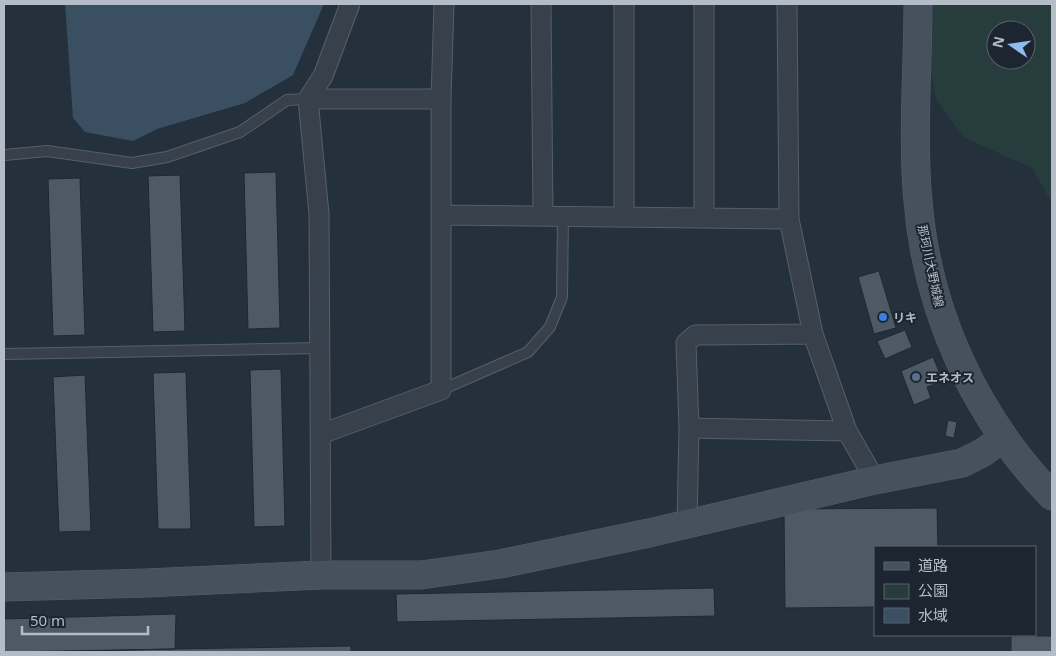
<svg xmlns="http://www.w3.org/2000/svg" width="1056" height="656" viewBox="0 0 1056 656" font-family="'Noto Sans','Noto Sans JP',sans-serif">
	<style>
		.green { fill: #273d3d; fill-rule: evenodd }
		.water { fill: #3b4f63 }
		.building { fill: #4d5a66; stroke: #1f2832 }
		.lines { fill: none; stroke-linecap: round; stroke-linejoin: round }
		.lane-casing { stroke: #565f69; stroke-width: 12 }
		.street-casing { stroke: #565f69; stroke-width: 21 }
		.secondary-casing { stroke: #565f69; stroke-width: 29 }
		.lane { stroke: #38414b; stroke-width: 10 }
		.street { stroke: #38414b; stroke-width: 19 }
		.secondary { stroke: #46515e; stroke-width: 28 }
		.shop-dot { fill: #3f7fe0; stroke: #1d2630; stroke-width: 2 }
		.service-dot { fill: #5c6f8a; stroke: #1d2630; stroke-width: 2 }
		.labels { text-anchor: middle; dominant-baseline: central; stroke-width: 4; stroke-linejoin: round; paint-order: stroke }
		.street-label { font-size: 12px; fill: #b3bcc7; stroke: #1d2630 }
		.poi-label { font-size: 12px; font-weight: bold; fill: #b3bcc7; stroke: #1d2630; text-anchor: start }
	</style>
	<rect width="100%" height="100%" fill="#24303b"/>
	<path class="green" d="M933 4H1052V203L1032 168 963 137 936 99 931 72ZM996 30H1026V60H996Z"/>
	<path class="water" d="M65 4H324L293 75 245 103 157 129 133 141 85 132 73 118Z"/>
	<path class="building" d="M276 172 280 328 248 329 244 173Z
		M180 175 185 331 153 332 148 176Z
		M80 178 85 335 53 336 48 179Z
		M879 271 896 328 874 334 858 277Z
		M905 330 912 347 885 359 877 341Z
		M933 357 943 381 927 387 931 398 914 405 901 371Z
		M281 369 285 526 254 527 250 370Z
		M186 372 191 529H158L153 373Z
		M85 375 91 531 59 532 53 377Z
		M948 420 957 422 954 438 945 436Z
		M937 508 938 547H875V607L785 608 784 509Z
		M714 588 715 616 397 622 396 594Z
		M176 614 175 649 4 652V619Z
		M1011 636H1052V652H1011Z
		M351 646V652H43L175 649Z"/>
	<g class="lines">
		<defs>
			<path id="lane" d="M4 155 47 151 132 163 167 157 240 132 287 100 308 99
				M4 354 320 348
				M441 390 528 352 550 327 562 297 563 216"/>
			<path id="street" d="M541 4 543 216
				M624 4V217
				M308 99 323 76 350 4
				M441 99V215L789 219
				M704 218V4
				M689 428 847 431 813 334
				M847 431 875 480
				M321 434 441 390V215
				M687 524 689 428 686 343 695 335 813 334 789 219 787 4
				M321 575 319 214 308 99H441L444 4"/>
			<path id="secondary" d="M918 4C918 67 912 138 918 201 927 312 975 416 1052 496
				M4 587 147 583 321 575H421L500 564 649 533 875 480 962 463 982 453 1003 438"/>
		</defs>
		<use href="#lane" class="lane-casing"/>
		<use href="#street" class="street-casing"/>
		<use href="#secondary" class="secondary-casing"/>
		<use href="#lane" class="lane"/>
		<use href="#street" class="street"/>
		<use href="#secondary" class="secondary"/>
	</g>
	<circle class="shop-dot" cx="883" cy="317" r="5"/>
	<circle class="service-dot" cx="916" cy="377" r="5"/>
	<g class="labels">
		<g class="street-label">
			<text transform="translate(931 266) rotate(78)">那珂川大野城線</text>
		</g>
		<g class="poi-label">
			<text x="893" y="317">リキ</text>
			<text x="926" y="377">エネオス</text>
		</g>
	</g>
	<rect width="1056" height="656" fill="none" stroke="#b3bcc7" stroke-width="10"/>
	<rect x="874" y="546" width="162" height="90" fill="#1d2630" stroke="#59626c"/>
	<rect x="884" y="562" width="25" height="8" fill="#46515e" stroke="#59626c"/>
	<text x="918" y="571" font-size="15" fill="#b3bcc7">道路</text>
	<rect x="884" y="584" width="25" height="15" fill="#273d3d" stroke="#59626c"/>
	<text x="918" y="596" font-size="15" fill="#b3bcc7">公園</text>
	<rect x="884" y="608" width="25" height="15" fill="#3b4f63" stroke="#59626c"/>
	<text x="918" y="621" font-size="15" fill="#b3bcc7">水域</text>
	<g transform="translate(1011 45) rotate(283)"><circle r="24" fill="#1d2630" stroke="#59626c"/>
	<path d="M0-4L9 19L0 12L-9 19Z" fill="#8ebcf1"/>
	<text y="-8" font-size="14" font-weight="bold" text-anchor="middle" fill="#b3bcc7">N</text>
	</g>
	<path d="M22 626v8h126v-8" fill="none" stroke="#b3bcc7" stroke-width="2.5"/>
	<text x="30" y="626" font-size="15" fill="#b3bcc7" stroke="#1d2630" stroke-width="4" paint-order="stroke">50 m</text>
</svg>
